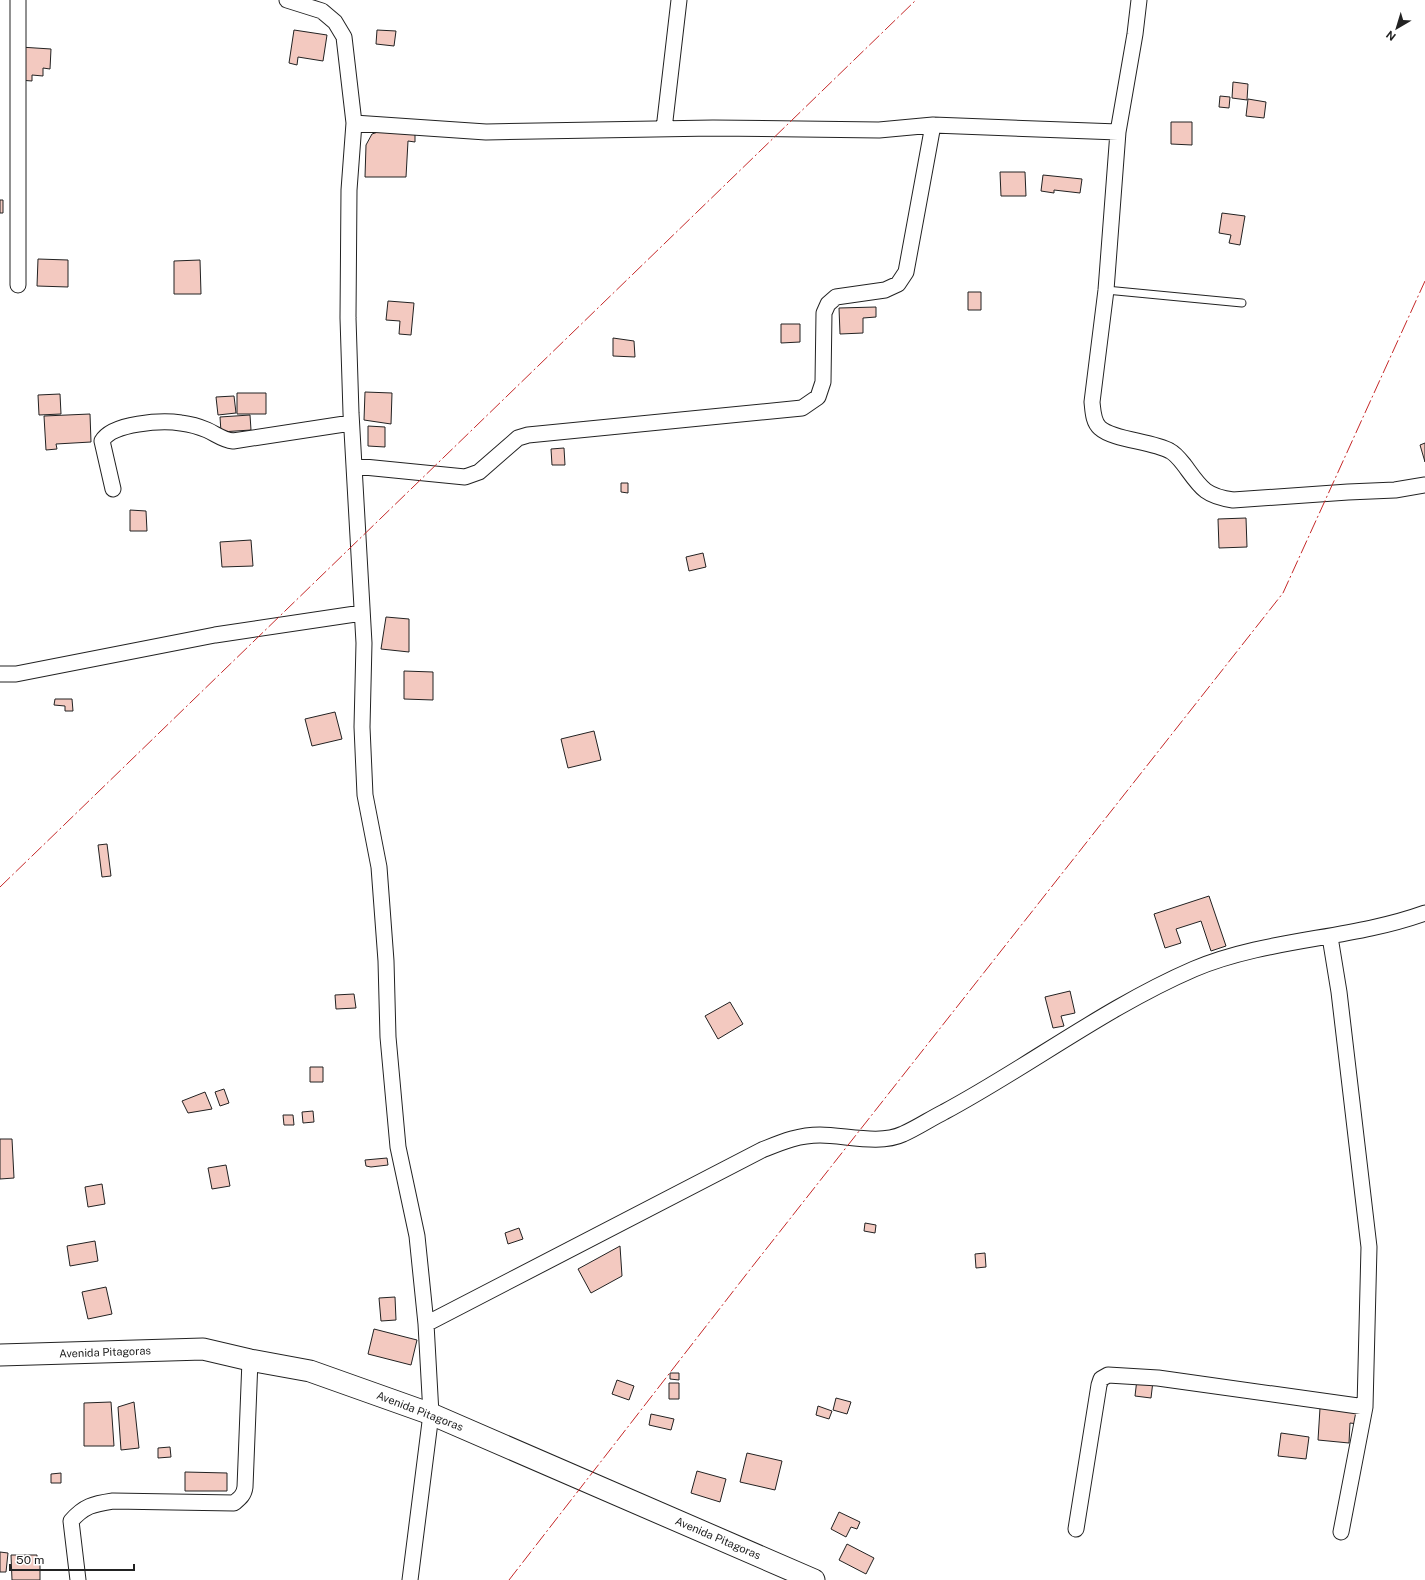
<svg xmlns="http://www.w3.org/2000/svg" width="1425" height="1580" viewBox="0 0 1425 1580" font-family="'Public Sans',sans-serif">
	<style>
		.building { fill: #f3c9c0; stroke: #222 }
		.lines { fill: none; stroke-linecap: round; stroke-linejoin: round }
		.lane-casing { stroke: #222; stroke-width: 9 }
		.street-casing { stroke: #222; stroke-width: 17 }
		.secondary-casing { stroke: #222; stroke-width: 23 }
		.lane { stroke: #fff; stroke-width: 7 }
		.street { stroke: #fff; stroke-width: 15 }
		.secondary { stroke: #fff; stroke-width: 21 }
		.power { stroke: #c62828; stroke-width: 1; stroke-dasharray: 14 3 2 3; stroke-linecap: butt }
		.labels { text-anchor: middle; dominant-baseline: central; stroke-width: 3; stroke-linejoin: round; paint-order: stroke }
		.street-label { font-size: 11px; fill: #222; stroke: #fff }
	</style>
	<rect width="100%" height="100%" fill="#fff"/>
	<path class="building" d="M294 30 327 35 323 61 298 57 297 65 289 63Z
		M377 30 396 31 394 46 376 44Z
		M20 47 51 49 50 69 43 68V76L32 75V81L19 80Z
		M1233 82 1248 84 1247 100 1232 98Z
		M1220 96 1230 97 1229 108 1219 107Z
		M1248 99 1266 102 1264 118 1246 116Z
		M1171 122H1192V145L1171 144Z
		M378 132 415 134V142L408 141 406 177H365L366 145 372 134Z
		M1000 172H1025L1026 196H1001Z
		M1043 175 1082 179 1080 193 1054 190V193L1041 191Z
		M0 200H3V213H0Z
		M1222 213 1245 216 1240 245 1229 243 1231 235 1219 233Z
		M38 259 68 260V287L37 286Z
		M200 260 201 294H174V261Z
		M968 292H981V310H968Z
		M388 301 414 303 411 335 399 334 400 321 386 320Z
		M876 307V317L863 318V333L840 334 839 308Z
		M781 324H800V342L781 343Z
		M613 338 634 341 635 357 613 356Z
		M365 392 392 393 391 424 364 420Z
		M237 393H266V414H237Z
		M60 394 61 414 39 415 38 395Z
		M234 396 236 413 218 415 216 397Z
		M90 414 91 442 56 444 57 449 46 450 44 416Z
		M250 415 251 430 221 432 220 417Z
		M368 426 385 427V447L368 446Z
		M1425 443V462L1420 445Z
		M564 448 565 465H552L551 449Z
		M621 483H628V493L621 492Z
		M130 510 146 511 147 531H130Z
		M1246 518 1247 547 1219 548 1218 519Z
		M251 540 253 566 222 567 220 542Z
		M703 553 706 567 689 571 686 557Z
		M386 617 409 619V652L381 649Z
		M404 671 433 672V700L404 699Z
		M55 699H72L73 711H65V706L54 705Z
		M335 712 342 739 312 746 305 719Z
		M594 731 601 760 568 768 561 739Z
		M107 844 111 876 102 877 98 845Z
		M1209 896 1226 946 1211 951 1201 921 1176 929 1181 943 1165 948 1154 914Z
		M1070 991 1075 1013 1061 1016 1064 1026 1053 1028 1045 997Z
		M354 994 356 1008 336 1009 335 995Z
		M730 1002 743 1024 718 1039 705 1016Z
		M310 1067H323V1082H310Z
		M224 1089 229 1103 220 1106 215 1092Z
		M205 1092 212 1109 188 1113 182 1101Z
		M313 1111 314 1122 303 1123 302 1112Z
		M283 1115H293L294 1125H284Z
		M0 1139H12L14 1178 0 1179Z
		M387 1158 388 1165 371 1167 366 1166 365 1160Z
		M226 1165 230 1186 212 1189 208 1168Z
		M102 1184 105 1204 88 1207 85 1187Z
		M865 1223 876 1225 875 1233 864 1231Z
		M519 1228 523 1239 508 1244 505 1233Z
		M95 1241 98 1261 70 1266 67 1246Z
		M620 1246 622 1276 591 1293 578 1269Z
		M985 1253 986 1267 976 1268 975 1254Z
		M106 1287 112 1314 88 1319 82 1292Z
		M395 1297 396 1320 381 1321 379 1298Z
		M374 1329 417 1340 411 1365 368 1354Z
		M670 1373H679V1380L670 1379Z
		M1137 1379 1153 1381 1151 1398 1135 1396Z
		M617 1380 634 1386 629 1400 612 1394Z
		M669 1383H679V1399H669Z
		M836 1398 851 1402 847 1414 833 1410Z
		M111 1402 114 1446H84V1403Z
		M134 1402 139 1448 121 1450 118 1407Z
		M818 1406 832 1411 829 1419 816 1415Z
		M1320 1408 1359 1411 1358 1424 1350 1423 1349 1443 1318 1440Z
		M651 1414 674 1419 671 1430 649 1425Z
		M1281 1433 1309 1437 1306 1459 1278 1456Z
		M170 1447 171 1457 158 1458V1448Z
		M747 1453 782 1461 775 1490 740 1482Z
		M697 1471 726 1479 720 1502 691 1493Z
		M185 1472 227 1473V1491H185Z
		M61 1473V1483H51V1474Z
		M839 1512 860 1522 857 1529 851 1527 846 1537 831 1529Z
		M847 1544 874 1558 866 1574 839 1560Z
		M0 1552 8 1553 6 1572H0Z
		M11 1555H37V1563L40 1565V1580H12Z"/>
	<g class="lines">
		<defs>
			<path id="lane" d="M1106 290 1242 303"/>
			<path id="street" d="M287 0 322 11 335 22 344 37 354 123 349 190 348 318 351 413 364 643 362 727 365 795 379 867 386 961 388 1037 398 1147 417 1236 426 1324 431 1414 410 1580
				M1139 0 1135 34 1118 132 1106 290 1092 402C1093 411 1093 422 1100 428 1113 440 1152 441 1170 451 1176 454 1181 461 1185 466 1201 488 1205 496 1233 500L1348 492 1395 490 1425 485
				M354 123 486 132 713 128 879 130 933 125 1118 132
				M664 129 679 0
				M18 285V0
				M354 466 465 477 479 472 518 438 528 435 802 408 818 397 823 382 824 313 828 304 836 297 885 290 898 284 906 272 933 125
				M113 489 102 441C112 423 162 420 181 423 189 424 200 427 207 430 216 434 223 440 233 441L351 423
				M0 674H16L215 635 362 613
				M1330 937 1339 992 1369 1247 1365 1407 1341 1532
				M426 1324 762 1150C782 1142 798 1135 820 1135 845 1135 880 1145 903 1134 917 1128 930 1119 944 1112 1028 1067 1106 1007 1194 969 1268 938 1350 940 1425 913
				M1076 1529 1099 1385 1101 1379 1108 1375 1158 1378 1365 1407
				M78 1580 71 1521C84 1506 93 1504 113 1501L234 1503C240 1498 244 1495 245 1487L250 1360"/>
			<path id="secondary" d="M0 1355 203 1349 250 1360 310 1371 431 1414 814 1580"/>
		</defs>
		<use href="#lane" class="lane-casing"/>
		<use href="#street" class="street-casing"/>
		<use href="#secondary" class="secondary-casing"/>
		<use href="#lane" class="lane"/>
		<use href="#street" class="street"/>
		<use href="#secondary" class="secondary"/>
		<path class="power" d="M0 887 916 0
			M509 1580 752 1267 1283 593 1425 281"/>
	</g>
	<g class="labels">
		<g class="street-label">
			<text transform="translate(105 1352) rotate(-2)">Avenida Pitagoras</text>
			<text transform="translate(420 1411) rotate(21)">Avenida Pitagoras</text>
			<text transform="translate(718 1538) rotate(23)">Avenida Pitagoras</text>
		</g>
	</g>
	<g transform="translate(1397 28) rotate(218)" stroke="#ffffff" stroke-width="3" paint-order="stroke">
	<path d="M0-3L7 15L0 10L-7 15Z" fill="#222222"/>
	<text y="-6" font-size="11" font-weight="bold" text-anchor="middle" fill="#222222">N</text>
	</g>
	<path d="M10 1564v6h124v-6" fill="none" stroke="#222222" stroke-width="2"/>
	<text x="16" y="1564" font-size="12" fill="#222222" stroke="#ffffff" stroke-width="3" paint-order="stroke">50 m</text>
</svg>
